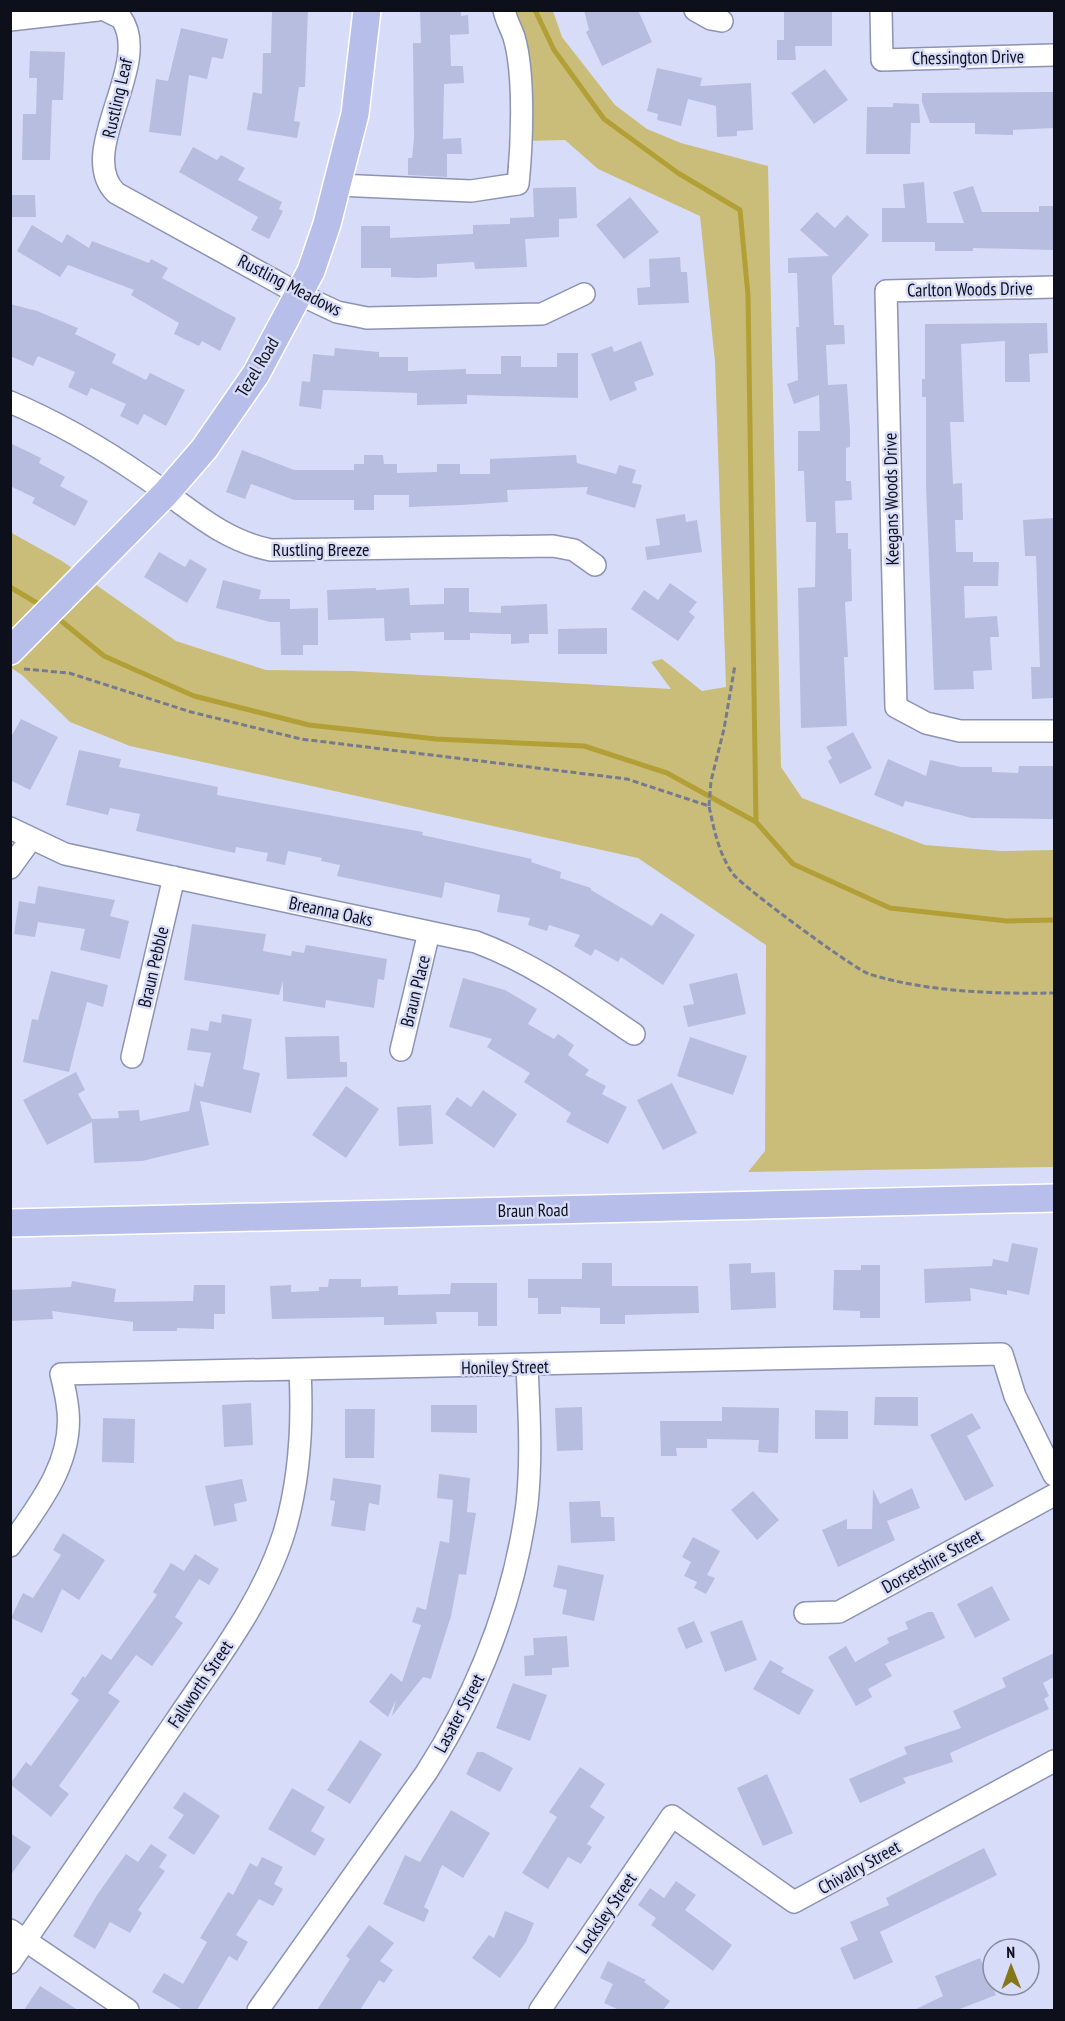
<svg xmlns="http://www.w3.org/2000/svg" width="1065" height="2021" viewBox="0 0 1065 2021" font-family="'PT Sans Narrow',sans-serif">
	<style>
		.green { fill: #cabd79 }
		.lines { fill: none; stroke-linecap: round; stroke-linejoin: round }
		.stream { stroke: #b2a036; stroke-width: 5 }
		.building { fill: #b6bddf }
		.minor-casing { stroke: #8c93b3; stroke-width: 24 }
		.major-casing { stroke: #fff; stroke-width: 30 }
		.path { stroke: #767a8e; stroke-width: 3; stroke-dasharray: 6 3; stroke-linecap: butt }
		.minor { stroke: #fff; stroke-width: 21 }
		.major { stroke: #b6bee9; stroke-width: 27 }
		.labels { text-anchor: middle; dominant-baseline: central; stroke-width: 5; stroke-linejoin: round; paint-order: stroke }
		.street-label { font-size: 18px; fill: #0d0f1a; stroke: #d7ddf9 }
	</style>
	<rect width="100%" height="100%" fill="#d7ddf9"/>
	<path class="green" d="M510 11H553L562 37 615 105 647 129 681 143 768 166 781 767 802 798 925 845 1001 851 1054 850V1167L748 1172 765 1151 766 945 638 858 130 746 70 722 22 675 11 668 10 532 62 561 176 641 266 670 352 671 671 689 651 662 662 659 702 691 726 687 715 362 700 216 598 169 565 140 526 141Z"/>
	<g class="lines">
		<path class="stream" d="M535 10 554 50 604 119 678 173 740 210 748 295 756 822
			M10 587 42 606
			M54 615 104 656 194 696 309 725 436 739 584 746 667 773 756 822 793 864 890 908 1007 921 1054 920"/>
	</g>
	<path class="building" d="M272 10H308L305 87H299L294 121 300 122 297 138 247 130 253 92 262 94 263 53H271Z
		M420 10H461V16L468 15 469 34 450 35 451 66H463L464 83 444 84 443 139 461 138 462 154H447V177L408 175V158H412L414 139 413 43H421Z
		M584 10H638L652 42 602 66 586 32 589 30Z
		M784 10H832V46H795L796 60H777V40H784Z
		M181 28 228 39 223 59 212 57 207 79 189 75 181 136 149 132 156 79 168 81Z
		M30 51 65 52 63 100H52L50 160H22L23 114H36L37 78H29Z
		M657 68 702 78 700 86 751 83 753 130 737 131V136L717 137 716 106 688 99 681 126 657 120 658 114 647 111Z
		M825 69 848 100 814 124 791 93Z
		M1054 92V128L1013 130V135L975 134V123H930L922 102V93Z
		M893 103 919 104 920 123H911L910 154H866L867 107H893Z
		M193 147 217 160 221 155 245 168 238 180 282 202 279 209 283 211 269 239 251 230 258 217 179 172Z
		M924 182 927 223H964L953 192 973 186 982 212H1039V206H1054V250L973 248V251H935V242H882V208H905L903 184Z
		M576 187 577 218 559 219V237L525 239 527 267 475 269 474 262 437 264V277L419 278 391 277V268H361V226H390V238L473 234V225L510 224V218L534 217 533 188Z
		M10 195H35L36 217H10Z
		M630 197 659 232 624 259 596 225Z
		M817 212 835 228 847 215 869 235 832 276 834 325H844L845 344 826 345 828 385 847 384 850 431V447L846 448V481H851L852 500 835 501 836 533H848V549H851L852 601 845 602 848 657H844L847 726 801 728 798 588 815 587 816 522H806L804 471H798V431H820L819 395 794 404 787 384 798 380 796 327H799L797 273H788V258L829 256 800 230Z
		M32 225 62 243 67 234 89 248 92 241 149 263 151 259 168 268 162 278 236 318 220 351 202 341 199 346 174 334 179 323 131 295 134 290 68 265 60 277 17 251Z
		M680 257 681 272H687L689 303 638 305 637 288 650 287 649 259Z
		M10 304 37 311 78 328 75 334 116 354 112 363 146 380 150 373 185 390 166 426 144 414 138 425 120 416 126 404 91 388 87 396 68 387 75 372 38 356 33 366 10 356Z
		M1047 323 1048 353 1029 354 1030 382H1005V341L961 344 964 422H950L953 484 962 483 963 520H955L956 552H973V562H999L998 586H964L965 618 997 616 999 637H990L992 670 973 671 974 689 934 690 926 485V397H922V379H925V324Z
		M641 341 654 375 634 382 637 390 610 401 591 354 612 346 614 352Z
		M335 348 379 352V357H408V371L466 369V374H501V356H521V367H557V353H578V398L467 395V404L417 405V393L323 390 321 409 299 406 302 381 310 382 313 354 334 356Z
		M10 443 41 458 39 463 65 477 60 486 88 501 75 526 32 503 35 498 10 486Z
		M242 450 294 470H354V464H364V455H383L384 464H397V473L437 472V464H460V474H490V459L576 455 577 463 616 474 619 465 636 470 632 483 642 485 635 508 586 494 588 487 507 490 508 502 461 505 409 507V495H374V510H354V500H294L251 484 245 499 226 492Z
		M685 514 686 522 697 520 702 552 647 560 645 547 660 545 656 519Z
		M1054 518V698L1032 699 1031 667H1040L1036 556H1025L1023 520Z
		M159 552 185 567 190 559 207 569 187 603 144 577Z
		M223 580 261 590 259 599H290V609L318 608V645H303V655H281L280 622H270L216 608Z
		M670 583 697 602 689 612 695 617 678 641 631 609 644 590 658 600Z
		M376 588V590L409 588 410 605 444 604V588H469V612L501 613V606L547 604 548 634H529V643L511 644V634H502L470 633V640H444V632L410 633 411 640 385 641 384 618 328 620 327 590Z
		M607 628V654H558V629Z
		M21 719 58 737 30 790 10 780V739Z
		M853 732 872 768 840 784 828 761 832 758 826 747Z
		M79 750 121 759 119 767 218 787 217 795 423 832 422 835 532 859 531 862 561 872 560 878 591 888V890L652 926 661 913 695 935 663 985 621 957 618 962 595 949 591 956 574 946 580 935 549 925 547 931 528 925 530 918 497 912 500 895 445 882 442 898 337 876 340 865 321 861 322 858 288 851 285 865 266 861 268 853 236 847 235 853 136 831 140 814 110 808 108 815 66 805Z
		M888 759 926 776 930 760 961 767H992V772L1018 773 1019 766H1054V819L972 818 905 801 903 807 874 795Z
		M38 886 115 900 110 916 129 921 120 959 80 950 85 929 38 922 35 937 14 934 19 901 35 904Z
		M192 924 266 934 263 951 291 956 292 951 304 953 306 945 387 959 384 980 378 979 374 1008 326 1000 325 1008 283 1001V981L279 995 184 980Z
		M51 971 108 985 103 1007 87 1002 69 1072 23 1062 32 1019 38 1020Z
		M737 973 746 1014 688 1027 683 1006 694 1004 689 984Z
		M463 978 505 990 537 1009 528 1024 554 1039 558 1034 574 1045 568 1055 589 1070 585 1075 606 1086 602 1094 627 1107 608 1144 566 1122 571 1113 524 1082 530 1073 487 1047 492 1039 449 1027Z
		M222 1014 252 1019 243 1069 260 1073 251 1113 200 1101 209 1145 142 1161 94 1163 92 1122 47 1145 23 1100 76 1072 85 1090 78 1094 92 1119 119 1118 118 1111 139 1110 140 1121 189 1111 195 1082 196 1085 203 1087 211 1053 187 1050 191 1028 208 1031 210 1021 221 1023Z
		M339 1036 340 1062H347V1077L287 1079 285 1037Z
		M690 1037 747 1056 733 1095 677 1076Z
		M672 1083 697 1133 663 1150 637 1100Z
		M346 1086 379 1109 346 1158 312 1135Z
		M483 1090 517 1114 494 1148 445 1114 457 1097 471 1107Z
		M431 1105 433 1144 399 1146 397 1107Z
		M1012 1243 1038 1248 1029 1295 1007 1290V1295L970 1288 971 1301 925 1303 924 1269 992 1266 993 1259 1008 1262Z
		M582 1263H612V1286H698L699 1313 625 1315V1324H600V1308L561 1307V1314H538V1298H528V1279H582Z
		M751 1263V1273L775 1272 776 1308 731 1310 729 1264Z
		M861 1265H880V1318H860V1311L833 1310 834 1270H861Z
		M329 1279H361V1287L398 1286V1295L450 1294 451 1283H497V1326H478V1312H436L437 1324 384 1325V1317L272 1319 270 1286 291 1285V1292L319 1291V1287H328Z
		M72 1281 116 1289 114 1302 193 1301 194 1285H225V1314H214V1329L177 1328V1331H133V1322L52 1311 53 1319 10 1321V1290L71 1287Z
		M875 1397H918V1426L874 1425Z
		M251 1403 253 1445 224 1447 222 1405Z
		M431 1405H477V1433L431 1432Z
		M582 1407 583 1450 557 1451 555 1408Z
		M722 1407 779 1408 778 1453 758 1452 759 1440 707 1439V1448H676L677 1456H661L660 1421H722Z
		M345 1409H375L374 1458H345Z
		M815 1410 848 1411V1439H815Z
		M972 1413 981 1428 967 1436 994 1486 965 1501 930 1435Z
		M103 1418 135 1419 134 1463 102 1462Z
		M439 1474 470 1478 467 1512 476 1513 466 1575 459 1574 451 1616 431 1679 423 1677 392 1716 396 1700 388 1717 369 1702 391 1673 402 1682 421 1625 412 1622 417 1607 426 1610 440 1541 449 1543 453 1500 437 1498Z
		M333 1478 381 1485 379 1505 369 1503 365 1531 331 1526 335 1501 330 1500Z
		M242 1479 247 1501 234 1504 237 1521 214 1526 205 1486Z
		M912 1488 920 1508 887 1521 895 1540 838 1567 822 1530 847 1519V1529H872L873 1489 880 1504Z
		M753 1491 779 1520 757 1540 731 1510Z
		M600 1501 601 1517H614L615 1541 571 1543 569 1502Z
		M63 1533 105 1560 79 1600 62 1589 42 1633 11 1618 23 1593 33 1598 61 1555 53 1550Z
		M693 1537 720 1551 707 1575 715 1578 706 1594 694 1588 697 1582 684 1576 691 1562 682 1557Z
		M195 1554 219 1569 209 1585 199 1579 175 1617 183 1623 152 1666 136 1655 108 1693 120 1701 59 1786 69 1794 51 1817 10 1784 26 1762 31 1766 79 1700 71 1694 83 1676 85 1678 102 1654 111 1660 157 1595 153 1592 171 1563 184 1571Z
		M558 1565 604 1575 594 1621 562 1614 567 1590 553 1587Z
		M992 1586 1010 1620 975 1638 957 1604Z
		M928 1612H933L945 1638 885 1664 892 1676 868 1689 872 1697 856 1706 828 1657 846 1646 855 1662 889 1643 887 1638 908 1629 905 1622Z
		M742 1620 757 1660 725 1672 710 1632Z
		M694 1621 703 1642 686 1649 677 1628Z
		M567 1636 569 1667 552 1668V1675L525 1676 524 1656 534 1655 533 1638Z
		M1054 1653V1677L1043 1683 1049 1696 1044 1699 1049 1709 950 1753 953 1762 903 1778 906 1783 860 1803 849 1779 907 1754 904 1747 961 1728 953 1711 1006 1687 1002 1678Z
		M770 1660 784 1668 781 1672 814 1690 799 1715 753 1689Z
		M513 1683 547 1695 530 1741 496 1728Z
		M360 1740 382 1754 350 1804 327 1790Z
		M477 1752H483L513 1768 500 1792 466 1774Z
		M580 1767 605 1784 590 1807 605 1817 587 1844 592 1847 581 1864 568 1857 548 1889 522 1873 557 1817 549 1812Z
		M767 1774 793 1833 763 1846 737 1788Z
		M292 1788 325 1807 311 1831 325 1839 315 1856 268 1829Z
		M184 1792 220 1816 194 1855 168 1838 184 1815 173 1808Z
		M451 1810 490 1833 463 1878 442 1865 424 1907 429 1910 424 1922 383 1904 405 1855 420 1862Z
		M10 1833 31 1847 10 1876Z
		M151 1844 167 1855 159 1867 165 1871 138 1910 142 1913 130 1933 110 1922 95 1949 73 1936 97 1895 126 1854 138 1862Z
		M984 1848 997 1875 880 1932 893 1962 854 1980 840 1948 858 1940 850 1922 889 1905 886 1898Z
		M262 1857 283 1867 274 1884 283 1889 273 1906 259 1899 236 1935 248 1942 237 1961 229 1956 197 2010H183L152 1992 164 1973 183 1984 207 1942 200 1938 228 1892 233 1895 250 1863 257 1867Z
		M676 1881 696 1895 685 1910 732 1945 713 1971 651 1925 656 1918 638 1905 650 1888 664 1898Z
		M505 1911 534 1923 526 1942 500 1978 472 1958 489 1935 494 1938Z
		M369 1925 394 1943 380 1961 393 1970 384 1983 379 1980 360 2010H317L350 1959 346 1956Z
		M980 1958 996 1995 957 2010H914L943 1996 935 1976Z
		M608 1961 646 1980 644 1982 670 2001 663 2010H619L604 2003 613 1984 600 1978Z
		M40 1986 78 2010H24Z"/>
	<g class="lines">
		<defs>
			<path id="minor" d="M105 10 121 18C154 64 74 152 116 193L299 294 337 312 367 318 542 314 584 294
				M695 10 711 19 722 21
				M881 10 882 60 1054 55
				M10 20 98 10
				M338 185 471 191 518 184C522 145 525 74 514 37 511 28 506 20 504 10
				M1054 287 886 291 896 707 926 723 960 731H1054
				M10 402C57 422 102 448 144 477 186 505 220 540 271 550L553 546 574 550 595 565
				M10 828 65 854 476 942C535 964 582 999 634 1034
				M10 868 31 839
				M401 1050 429 932
				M132 1057 174 877
				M10 1546C38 1506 73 1463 68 1411 67 1399 64 1386 61 1374L1002 1354 1015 1396 1054 1475
				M805 1613 839 1612 1054 1495
				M10 1930 128 2010
				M10 1963C65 1883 120 1802 175 1722 215 1662 262 1603 284 1533 300 1480 303 1427 300 1371
				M258 2010 426 1773C479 1690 514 1601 527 1504 532 1458 529 1412 527 1366
				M540 2010 672 1816 794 1902 1054 1761"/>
			<path id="major" d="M10 651 166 493 204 449 256 374 311 271 327 224 355 114 367 10
				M10 1223 1054 1198"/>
		</defs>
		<use href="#minor" class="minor-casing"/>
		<use href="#major" class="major-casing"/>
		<path class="path" d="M24 669 69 673 191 712 301 739 627 779 709 806C714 830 719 854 733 874 744 888 854 969 869 974 927 992 994 994 1054 993
			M709 806 711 781 724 729 735 665"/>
		<use href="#minor" class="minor"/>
		<use href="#major" class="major"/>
	</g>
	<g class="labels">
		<g class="street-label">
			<text transform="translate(968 57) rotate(-1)">Chessington Drive</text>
			<text transform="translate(117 98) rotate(-77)">Rustling Leaf</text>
			<text transform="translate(290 285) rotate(27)">Rustling Meadows</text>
			<text transform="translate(970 289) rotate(-1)">Carlton Woods Drive</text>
			<text transform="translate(257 367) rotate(-59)">Tezel Road</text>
			<text transform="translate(891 499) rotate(-91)">Keegans Woods Drive</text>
			<text x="321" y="549">Rustling Breeze</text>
			<text transform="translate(331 911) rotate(12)">Breanna Oaks</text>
			<text transform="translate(153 967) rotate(-77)">Braun Pebble</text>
			<text transform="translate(415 991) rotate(-76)">Braun Place</text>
			<text transform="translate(533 1210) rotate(-1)">Braun Road</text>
			<text transform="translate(505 1367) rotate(-1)">Honiley Street</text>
			<text transform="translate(932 1561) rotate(-29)">Dorsetshire Street</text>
			<text transform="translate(200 1684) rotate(-56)">Fallworth Street</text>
			<text transform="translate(459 1713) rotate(-62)">Lasater Street</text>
			<text transform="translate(859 1867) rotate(-29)">Chivalry Street</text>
			<text transform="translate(606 1913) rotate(-56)">Locksley Street</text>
		</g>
	</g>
	<rect width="1065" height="2021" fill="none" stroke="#0d0f1a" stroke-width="24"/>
	<g transform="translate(1011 1967) rotate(359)"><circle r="28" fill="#d7ddf9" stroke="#868ba0" stroke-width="1.5"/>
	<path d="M0-4.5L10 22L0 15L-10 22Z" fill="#857619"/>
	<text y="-9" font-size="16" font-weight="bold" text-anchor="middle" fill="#0d0f1a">N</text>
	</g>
</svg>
